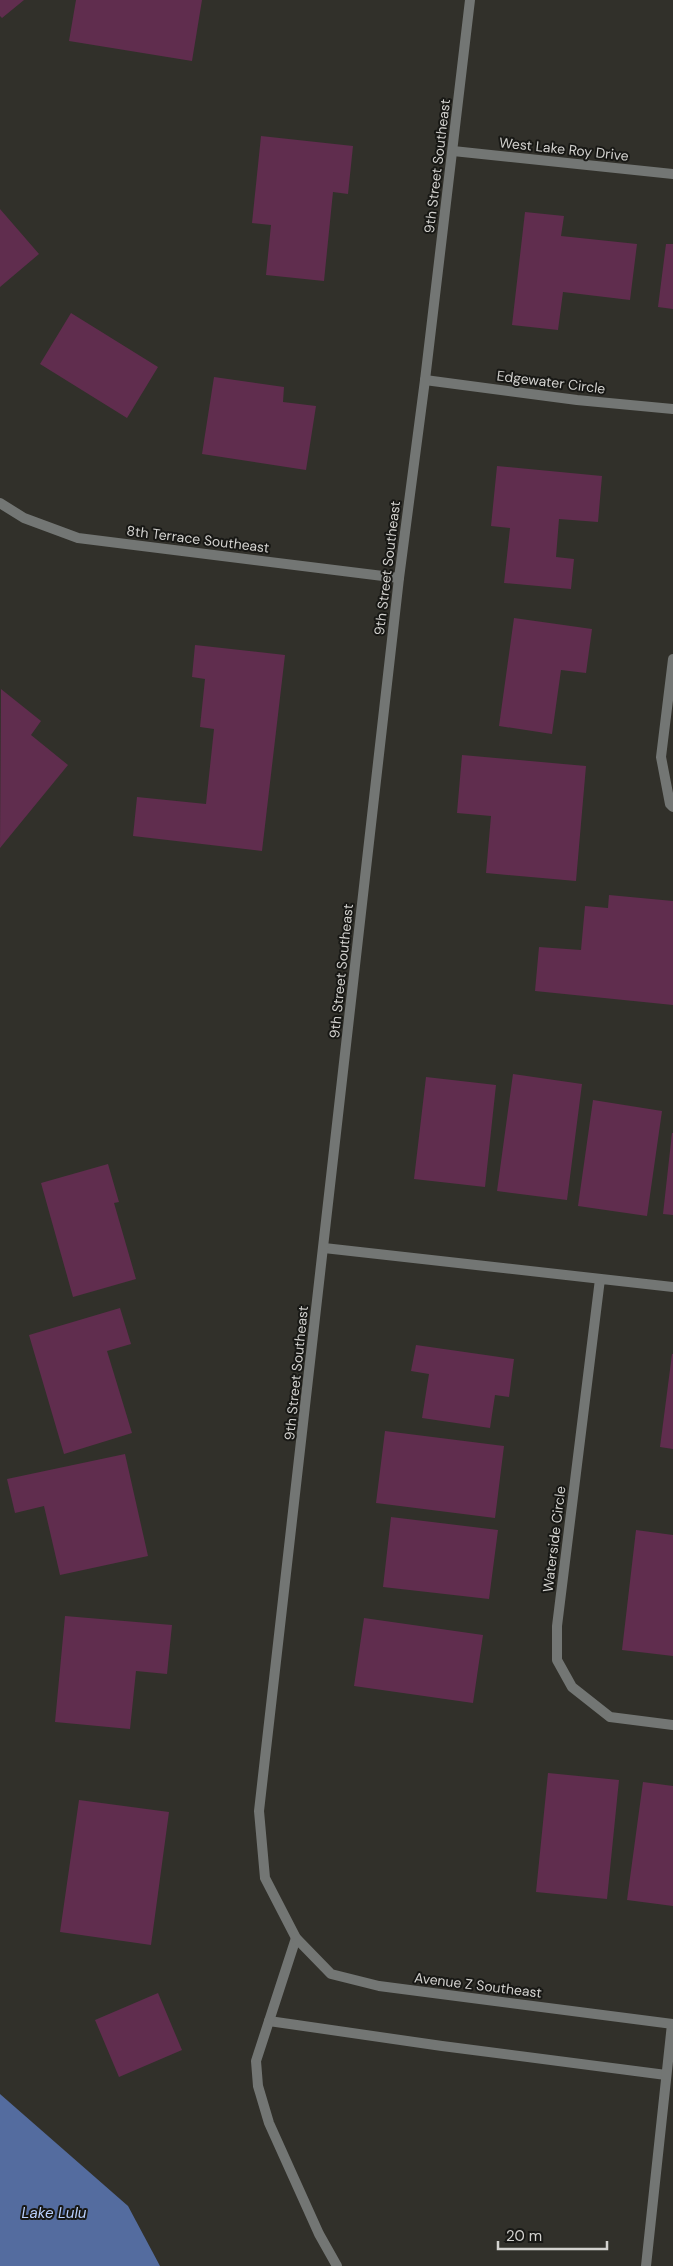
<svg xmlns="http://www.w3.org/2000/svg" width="673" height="2266" viewBox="0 0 673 2266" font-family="'DM Sans',sans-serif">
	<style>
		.water { fill: #546c9f }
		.building { fill: #602d4e }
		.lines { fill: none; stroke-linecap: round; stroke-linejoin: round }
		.service { stroke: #737674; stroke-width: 10 }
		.minor { stroke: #737674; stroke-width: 10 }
		.tertiary { stroke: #737674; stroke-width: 10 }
		.labels { text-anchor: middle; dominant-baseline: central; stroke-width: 4; stroke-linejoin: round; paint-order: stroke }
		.street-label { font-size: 14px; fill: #d3d2cf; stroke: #181815 }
		.water-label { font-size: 15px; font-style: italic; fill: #b9d0fe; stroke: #181815 }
	</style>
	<rect width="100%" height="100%" fill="#31302a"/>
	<path class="water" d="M0 2094 128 2206 160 2266H0Z"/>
	<path class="building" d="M0 0H24L2 18 0 16Z
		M76 0H202L192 61 69 41Z
		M261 136 353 146 348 194 333 192 324 281 266 275 271 225 252 223Z
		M0 209 39 254 0 287Z
		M525 212 564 216 561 236 637 244 630 300 563 292 558 330 512 325Z
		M666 244H673V309L658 307Z
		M71 313 158 367 127 418 40 364Z
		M214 377 284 387 283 402 316 406 306 470 202 454Z
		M497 466 602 476 598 522 559 519 556 557 574 559 571 589 504 583 510 528 491 526Z
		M514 618 592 629 586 673 561 670 552 734 499 726Z
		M195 645 285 655 262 851 133 836 137 797 206 804 214 729 200 727 205 679 192 677Z
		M1 689 41 721 31 735 68 765 0 848Z
		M462 755 586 766 576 881 486 873 491 816 457 813Z
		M609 895 673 901V1005L535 991 539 947 581 950 585 906 608 908Z
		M513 1074 582 1084 567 1200 497 1191Z
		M426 1077 496 1085 485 1187 414 1179Z
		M593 1100 662 1111 647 1216 578 1206Z
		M672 1133H673V1215L663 1214Z
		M108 1164 119 1202 114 1203 136 1279 73 1297 41 1183Z
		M120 1308 131 1344 107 1351 132 1433 64 1454 29 1335Z
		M416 1345 514 1359 509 1397 495 1395 490 1428 422 1418 429 1374 411 1371Z
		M672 1354H673V1449L660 1447Z
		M385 1431 504 1446 495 1518 376 1503Z
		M125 1454 148 1556 60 1575 44 1506 15 1513 7 1479Z
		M391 1517 498 1530 489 1599 383 1587Z
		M636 1530 673 1535V1656L622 1650Z
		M65 1616 172 1625 167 1674 136 1671 130 1729 55 1722Z
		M364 1618 483 1635 473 1703 354 1686Z
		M548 1773 619 1780 607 1899 536 1892Z
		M643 1782 673 1786V1906L627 1900Z
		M79 1800 169 1812 151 1945 60 1932Z
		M158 1993 182 2050 119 2077 95 2020Z"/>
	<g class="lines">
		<path class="service" d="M453 151 673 174
			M269 2021 442 2046 666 2075"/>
		<path class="minor" d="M425 380 577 400 673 409
			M0 503 24 518 78 538 399 578
			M673 659 661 757 670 804 673 807
			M324 1248 673 1287
			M600 1279 557 1626V1660L572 1687 610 1717 673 1725
			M296 1938 256 2061 258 2086 269 2123 319 2234 337 2266
			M646 2266 672 2024"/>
		<path class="tertiary" d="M470 0 425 380 399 578 259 1811 265 1878 296 1938 331 1974 379 1986 673 2024"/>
	</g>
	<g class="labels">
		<g class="street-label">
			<text transform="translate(564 149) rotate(6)">West Lake Roy Drive</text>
			<text transform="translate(437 166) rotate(-83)">9th Street Southeast</text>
			<text transform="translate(551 382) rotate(7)">Edgewater Circle</text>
			<text transform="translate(198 539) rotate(7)">8th Terrace Southeast</text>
			<text transform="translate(387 568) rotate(-83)">9th Street Southeast</text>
			<text transform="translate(341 971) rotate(-84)">9th Street Southeast</text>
			<text transform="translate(296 1373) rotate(-84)">9th Street Southeast</text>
			<text transform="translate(554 1539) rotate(-83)">Waterside Circle</text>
			<text transform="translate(478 1985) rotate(7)">Avenue Z Southeast</text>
		</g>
		<g class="water-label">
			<text x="54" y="2213">Lake Lulu</text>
		</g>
	</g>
	<path d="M498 2241v8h109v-8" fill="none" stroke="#d3d2cf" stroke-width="2.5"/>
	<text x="506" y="2241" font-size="15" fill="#d3d2cf" stroke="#181815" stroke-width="4" paint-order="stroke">20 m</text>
</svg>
